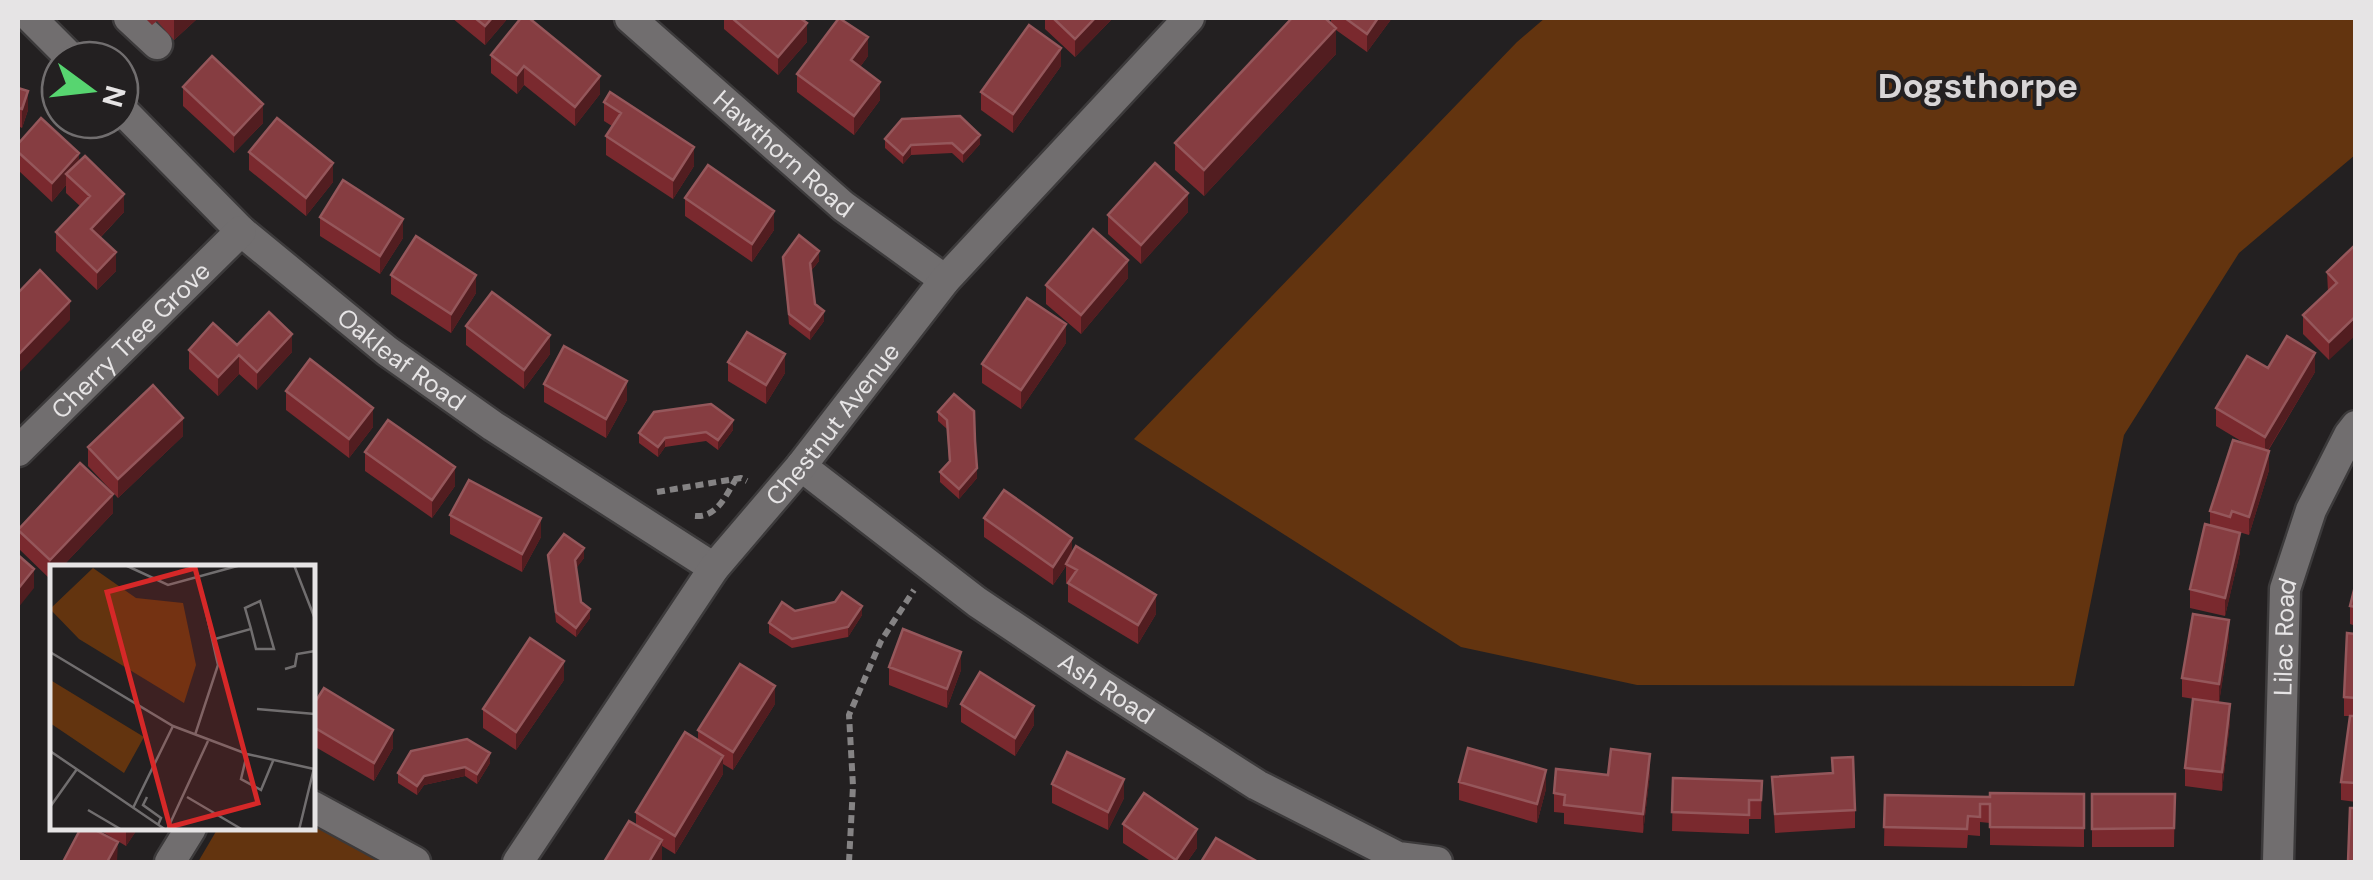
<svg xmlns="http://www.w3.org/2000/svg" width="2373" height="880" viewBox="0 0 2373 880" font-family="'DM Sans',sans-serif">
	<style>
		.green { fill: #63340f }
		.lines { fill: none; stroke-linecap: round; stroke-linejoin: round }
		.minor-casing { stroke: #3c3a3b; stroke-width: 35 }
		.path { stroke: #858384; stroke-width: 6; stroke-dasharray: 8 5; stroke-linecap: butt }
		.minor { stroke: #716e6f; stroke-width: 30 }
		.wall { fill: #7a292e }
		.shaded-wall { fill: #521d20 }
		.building { fill: #863d41; stroke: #95575b; stroke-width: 2.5 }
		.labels { text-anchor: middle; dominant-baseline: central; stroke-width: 8; stroke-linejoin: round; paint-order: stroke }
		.street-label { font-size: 25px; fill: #e6e4e5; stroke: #232021 }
		.district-label { font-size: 35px; font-weight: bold; fill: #d8d5d6; stroke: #232021 }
		.inset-road { fill: none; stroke: #716e6f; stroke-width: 2.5 }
		.view { fill: #d62828; fill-opacity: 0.15; stroke: #d62828; stroke-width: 5 }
		.inset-edge { fill: none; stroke: #e6e4e5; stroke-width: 5 }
	</style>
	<rect width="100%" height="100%" fill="#232021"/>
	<path class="green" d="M1545 18H2355V155L2239 253 2124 435 2074 686 1637 685 1461 647 1134 439 1517 42Z
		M313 820 388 862H198L218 828H312Z"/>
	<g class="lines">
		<defs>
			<g id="minor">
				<path d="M31 18 73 60"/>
				<path d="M129 18 157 44"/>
				<path id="s1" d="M630 18 843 206 945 280"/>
				<path id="s2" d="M120 108 241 231 387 351 493 426 714 568"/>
				<path id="s3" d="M18 451 241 231"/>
				<path id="s4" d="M801 466 977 602 1098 683 1257 785 1398 857 1437 862"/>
				<path d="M312 806 415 862"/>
				<path d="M170 862 191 828"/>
				<path id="s5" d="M518 862 714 568 801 466 945 280 1189 18"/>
				<path id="s6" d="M2278 862 2285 589 2311 510 2349 435 2356 426"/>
			</g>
		</defs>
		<use href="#minor" class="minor-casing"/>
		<path class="path" d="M657 492 741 478 747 481
			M695 516C717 518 726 495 736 479
			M849 862 853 786 849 715 881 641 914 590"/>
		<use href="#minor" class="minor"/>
	</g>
	<path class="wall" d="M145 18H198L174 40 157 21 152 25Z
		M452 18H508L485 45Z
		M724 18H800L807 42 778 75 724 29Z
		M1045 18H1113L1075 57 1045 29Z
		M1331 18H1392L1367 52 1336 30V54L1204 196 1175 170V143L1331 23Z
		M491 55 600 94 575 126 524 85 517 94 491 73Z
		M868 56 860 67 880 100 854 135 797 92V74Z
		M1061 66 1013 133 981 110V92Z
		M183 87 263 123 234 153 183 106Z
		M18 88 28 110 22 128 18 126Z
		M604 102 694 166 673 199 606 155V136L612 126 604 121Z
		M885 139 980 144 963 163 952 153 911 155 903 164 885 148Z
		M18 144 79 161 124 212 100 238 116 271 97 290 56 251V232L80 206 66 193V185L52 202 18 170Z
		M249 152 333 182 306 216 249 170Z
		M685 198 774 230 752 262 685 216Z
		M1188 212 1141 264 1108 234V215Z
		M320 217 403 238 380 274 320 236Z
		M2356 247 2329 360 2303 334V315L2328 292 2327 272Z
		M783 257 819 261 811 271 815 304 824 321 810 340 789 324Z
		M391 275 476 293 451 333 391 294Z
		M1128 278 1081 334 1046 304V285Z
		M466 326 550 354 524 389 466 345Z
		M1066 343 1021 409 982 383V364Z
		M237 345 292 352 257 390 239 374 218 396 189 369V350Z
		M728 362 785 373 766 404 728 381Z
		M2268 368 2315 372 2268 451 2269 470 2249 535 2232 530 2240 552 2225 616 2190 608V589L2210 526V511L2246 444 2216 426V408Z
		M544 384 627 400 606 438 544 402Z
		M286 391 373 427 349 458 286 410Z
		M954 394 977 478 959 499 940 482V472L949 462 947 429 938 421V412Z
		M733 430 718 450 706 441 665 447 658 457 639 443V433Z
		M183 436 118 498 88 466V447Z
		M365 452 455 486 432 518 365 471Z
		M113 513 61 568H52V576L50 579 18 548V530Z
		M450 515 541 537 522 572 450 534Z
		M984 518 1072 554 1156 614 1138 644 1068 602V584L1066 583V566L1053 585 984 537Z
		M548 555 584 558 576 568 581 602 590 618 576 637 556 622Z
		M2356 582V626L2350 624V606Z
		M795 611 862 615 848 637 792 648 769 633V623Z
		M2356 634V802L2341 800V782L2350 716H2344V697Z
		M2229 639 2219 702 2230 722 2222 791 2185 786V768L2212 702 2182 697V678Z
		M889 667 961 670 947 708 889 685Z
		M564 680 516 750 483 728V709Z
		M775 704 733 770 723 764V774L675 854 662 846V862L636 825V812L698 741V730Z
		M961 704 1034 725 1015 756 961 722Z
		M312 707 393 748 374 781 312 745Z
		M490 763 477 784 465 776 424 785 417 795 398 783V773Z
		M1650 773 1643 833 1564 824V813L1554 812V793L1608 775Z
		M1772 777 1855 810V828L1775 833Z
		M1673 778 1762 781 1761 819H1749V834L1672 831Z
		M1459 782 1546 789 1537 823 1459 800Z
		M1052 784 1124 798 1108 830 1052 803Z
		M2084 794V847L1990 845V823L1980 822V836L1968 835 1967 848 1884 846 1885 795 1990 797Z
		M2092 794H2175L2174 847H2092Z
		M1123 824 1197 848 1187 862H1152L1123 843Z
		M96 828H138L126 846Z"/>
	<path class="shaded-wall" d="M174 18H198L174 40Z
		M492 18H508L485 45V26Z
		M1095 18H1113L1075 57V39Z
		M1378 18H1392L1367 52V34Z
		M807 23V42L778 75V57Z
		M1336 28V54L1204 196V170Z
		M868 37V56L851 79V60Z
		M1061 48V66L1013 133V114Z
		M524 66V85L517 94V75Z
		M600 76V94L575 126V107Z
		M880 82V100L854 135V116Z
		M28 91V110L22 128V109Z
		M263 104V123L234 153V135Z
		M980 135V144L963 163V153Z
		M911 145V155L903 164V155Z
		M694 147V166L673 199V180Z
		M79 153V171L66 174V185L52 202V183Z
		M333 163V182L306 216V198Z
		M1188 193V212L1141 264V245Z
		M124 194V212L91 247V229Z
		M774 211V230L752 262V244Z
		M403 219V238L380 274V256Z
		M819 251V261L810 272V263Z
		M116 252V271L97 290V272Z
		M1128 260V278L1081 334V315Z
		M476 275V293L451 333V314Z
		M70 301V320L18 374V355Z
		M824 311V321L810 340V330Z
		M2356 316V335L2329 360V342Z
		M1066 324V343L1021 409V390Z
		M292 334V352L257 390V372Z
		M550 335V354L524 389V370Z
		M2315 353V372L2265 455V437Z
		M785 354V373L766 404V385Z
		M239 355V374L218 396V377Z
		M627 381V400L606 438V419Z
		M373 408V427L349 458V439Z
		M183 418V436L118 498V479Z
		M733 420V430L718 450V440Z
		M665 438V447L658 457V447Z
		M2269 451V470L2249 535V517Z
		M455 467V486L432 518V500Z
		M977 468V478L959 499V489Z
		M113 494V513L61 568H52V576L50 579V560Z
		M541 518V537L522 572V554Z
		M2240 533V552L2225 616V598Z
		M1072 538V557L1053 585V567Z
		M584 548V558L575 570V560Z
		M34 569V588L18 608V589Z
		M1156 595V614L1138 644V625Z
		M862 606V615L848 637V627Z
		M590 609V618L576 637V628Z
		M2229 620V639L2219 703V684Z
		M961 652V670L947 708V689Z
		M564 661V680L516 750V732Z
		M775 686V704L733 770V752Z
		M2230 704V722L2222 791V772Z
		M1034 706V725L1015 756V738Z
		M393 730V748L374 781V763Z
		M490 753V763L477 784V774Z
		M1650 754V773L1643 833V814Z
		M723 756V774L675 854V836Z
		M465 767V776L424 785 417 795V786L424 776Z
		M1546 770V789L1537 823V804Z
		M1124 779V798L1108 830V812Z
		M126 828H138L126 846Z
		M1197 829V848L1187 862H1176V860Z
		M662 840V862H649Z
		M118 842 117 862H107Z"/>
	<path class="building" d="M475 18H492L485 26Z
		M521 18H529L600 76 575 107 524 66 517 75 491 55Z
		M732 18H800L807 23 778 57Z
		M839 18 868 37 851 60 880 82 854 116 797 74Z
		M1053 18H1095L1075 39Z
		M1292 18H1325L1336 28 1204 170 1175 143Z
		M1345 18H1378L1367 34Z
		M1029 25 1061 48 1013 114 981 92Z
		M212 56 263 104 234 135 183 87Z
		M18 88 28 91 22 109 18 108Z
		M610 92 694 147 673 180 606 136 621 113 604 102Z
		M960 116 980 135 963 153 952 143 911 145 903 155 885 139 902 119Z
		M41 118 79 153 52 183 18 152V144Z
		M277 118 333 163 306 198 249 152Z
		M85 156 124 194 91 229 116 252 97 272 56 232 90 196 66 174Z
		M1155 163 1188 193 1141 245 1108 215Z
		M708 165 774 211 752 244 685 198Z
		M343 180 403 219 380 256 320 217Z
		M1093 229 1128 260 1081 315 1046 285Z
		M799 235 819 251 810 263 815 304 824 311 810 330 789 314 783 257Z
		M416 236 476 275 451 314 391 275Z
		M2354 246 2356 316 2329 342 2303 315 2337 283 2327 272Z
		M40 270 70 301 18 355V293Z
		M492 292 550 335 524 370 466 326Z
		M1027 298 1066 324 1021 390 982 364Z
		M269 312 292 334 257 372 239 355 218 377 189 350 213 323 237 345Z
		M747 332 785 354 766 385 728 362Z
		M2287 336 2315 353 2265 437 2216 408 2247 356 2268 368Z
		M564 346 627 381 606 419 544 384Z
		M310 359 373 408 349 439 286 391Z
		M153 385 183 418 118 479 88 447Z
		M954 394 974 411 975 441 977 468 959 489 940 472 950 461 947 420 938 412Z
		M711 404 733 420 718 440 706 432 665 438 658 447 639 433 654 412Z
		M388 420 455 467 432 500 365 452Z
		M2233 440 2269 451 2249 517 2232 511 2230 517 2210 511Z
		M80 463 113 494 50 560 18 530Z
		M469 480 541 518 522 554 450 515Z
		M1004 490 1072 538 1053 567 984 518Z
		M2205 524 2240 533 2225 598 2190 589Z
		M564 534 584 548 575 560 581 602 590 609 576 628 556 612 548 555Z
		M1076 546 1156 595 1138 625 1068 583 1077 570 1066 564Z
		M18 555 34 569 18 589Z
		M2356 582V607L2350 606Z
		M842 592 862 606 848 627 792 639 769 623 782 602 795 611 835 602Z
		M2193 614 2229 620 2219 684 2182 678Z
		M903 629 961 652 947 689 889 667Z
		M2347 633 2356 634V698L2344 697Z
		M530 638 564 661 516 732 483 709Z
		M740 664 775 686 733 752 698 730Z
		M980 672 1034 706 1015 738 961 704Z
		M324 688 393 730 374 763 312 726V707Z
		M2193 699 2230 704 2222 772 2185 768Z
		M2350 716H2356V783L2341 782Z
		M685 732 723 756 675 836 636 812Z
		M467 739 490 753 477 774 465 767 424 776 417 786 398 773 411 751Z
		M1468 748 1546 770 1537 804 1459 782Z
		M1611 749 1650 754 1643 814 1564 805 1565 795 1554 793 1556 769 1608 775Z
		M1067 752 1124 779 1108 812 1052 784Z
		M1853 757 1855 810 1775 814 1772 777 1833 773 1832 758Z
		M1673 778 1762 781 1761 800H1749V815L1672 812Z
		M1144 793 1197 829 1176 860 1123 824Z
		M1990 793 2084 794V828L1990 827V804H1980V817L1968 816 1967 829 1884 827 1885 795 1990 797Z
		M2092 794H2175L2174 828 2092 829Z
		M2350 808H2356V862H2348Z
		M629 821 662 840 649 862H604Z
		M81 828H91L118 842 107 862H63Z
		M1216 838 1258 862H1201Z"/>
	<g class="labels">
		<g class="street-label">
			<text stroke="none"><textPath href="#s1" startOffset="205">Hawthorn Road</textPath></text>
			<text stroke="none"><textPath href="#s3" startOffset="158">Cherry Tree Grove</textPath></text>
			<text stroke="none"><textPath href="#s2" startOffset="378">Oakleaf Road</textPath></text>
			<text stroke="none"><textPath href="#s5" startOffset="540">Chestnut Avenue</textPath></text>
			<text stroke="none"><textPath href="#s6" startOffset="225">Lilac Road</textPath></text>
			<text stroke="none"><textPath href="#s4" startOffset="378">Ash Road</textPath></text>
		</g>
		<g class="district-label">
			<text x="1978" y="86">Dogsthorpe</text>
		</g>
	</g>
	<g transform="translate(50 565)">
		<rect width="265" height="265" fill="#232021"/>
		<path d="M43 3 86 33 133 38 146 100 134 138 29 74 0 44ZM2 116 94 172 74 208 0 158Z" fill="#63340f"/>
		<path class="inset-road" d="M75 0 118 20 191 0M244 0 265 54M165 74 201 64 195 43 210 36 224 84H206L201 64M0 87 123 161 197 189 264 204M235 104 245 101 247 89 265 86M207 144 265 149M145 170 168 100 148 12M0 186 116 265M197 189 191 214 211 225 223 196M97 232 93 240 111 253 108 260M137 232 193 265M0 242 27 204M83 243 123 161M38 245 72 265M117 265 158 176M249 265 265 199"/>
		<path class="view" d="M145 3 208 238 120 262 57 27Z"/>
		<rect width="265" height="265" class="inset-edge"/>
	</g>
	<rect width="2373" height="880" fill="none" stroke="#e6e4e5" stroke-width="40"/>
	<g transform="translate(90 90) rotate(105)"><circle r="48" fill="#232021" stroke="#716e6f" stroke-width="2.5"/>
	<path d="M0-8L18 38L0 25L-18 38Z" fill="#57d570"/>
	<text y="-15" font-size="28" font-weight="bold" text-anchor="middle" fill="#e6e4e5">N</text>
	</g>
</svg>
